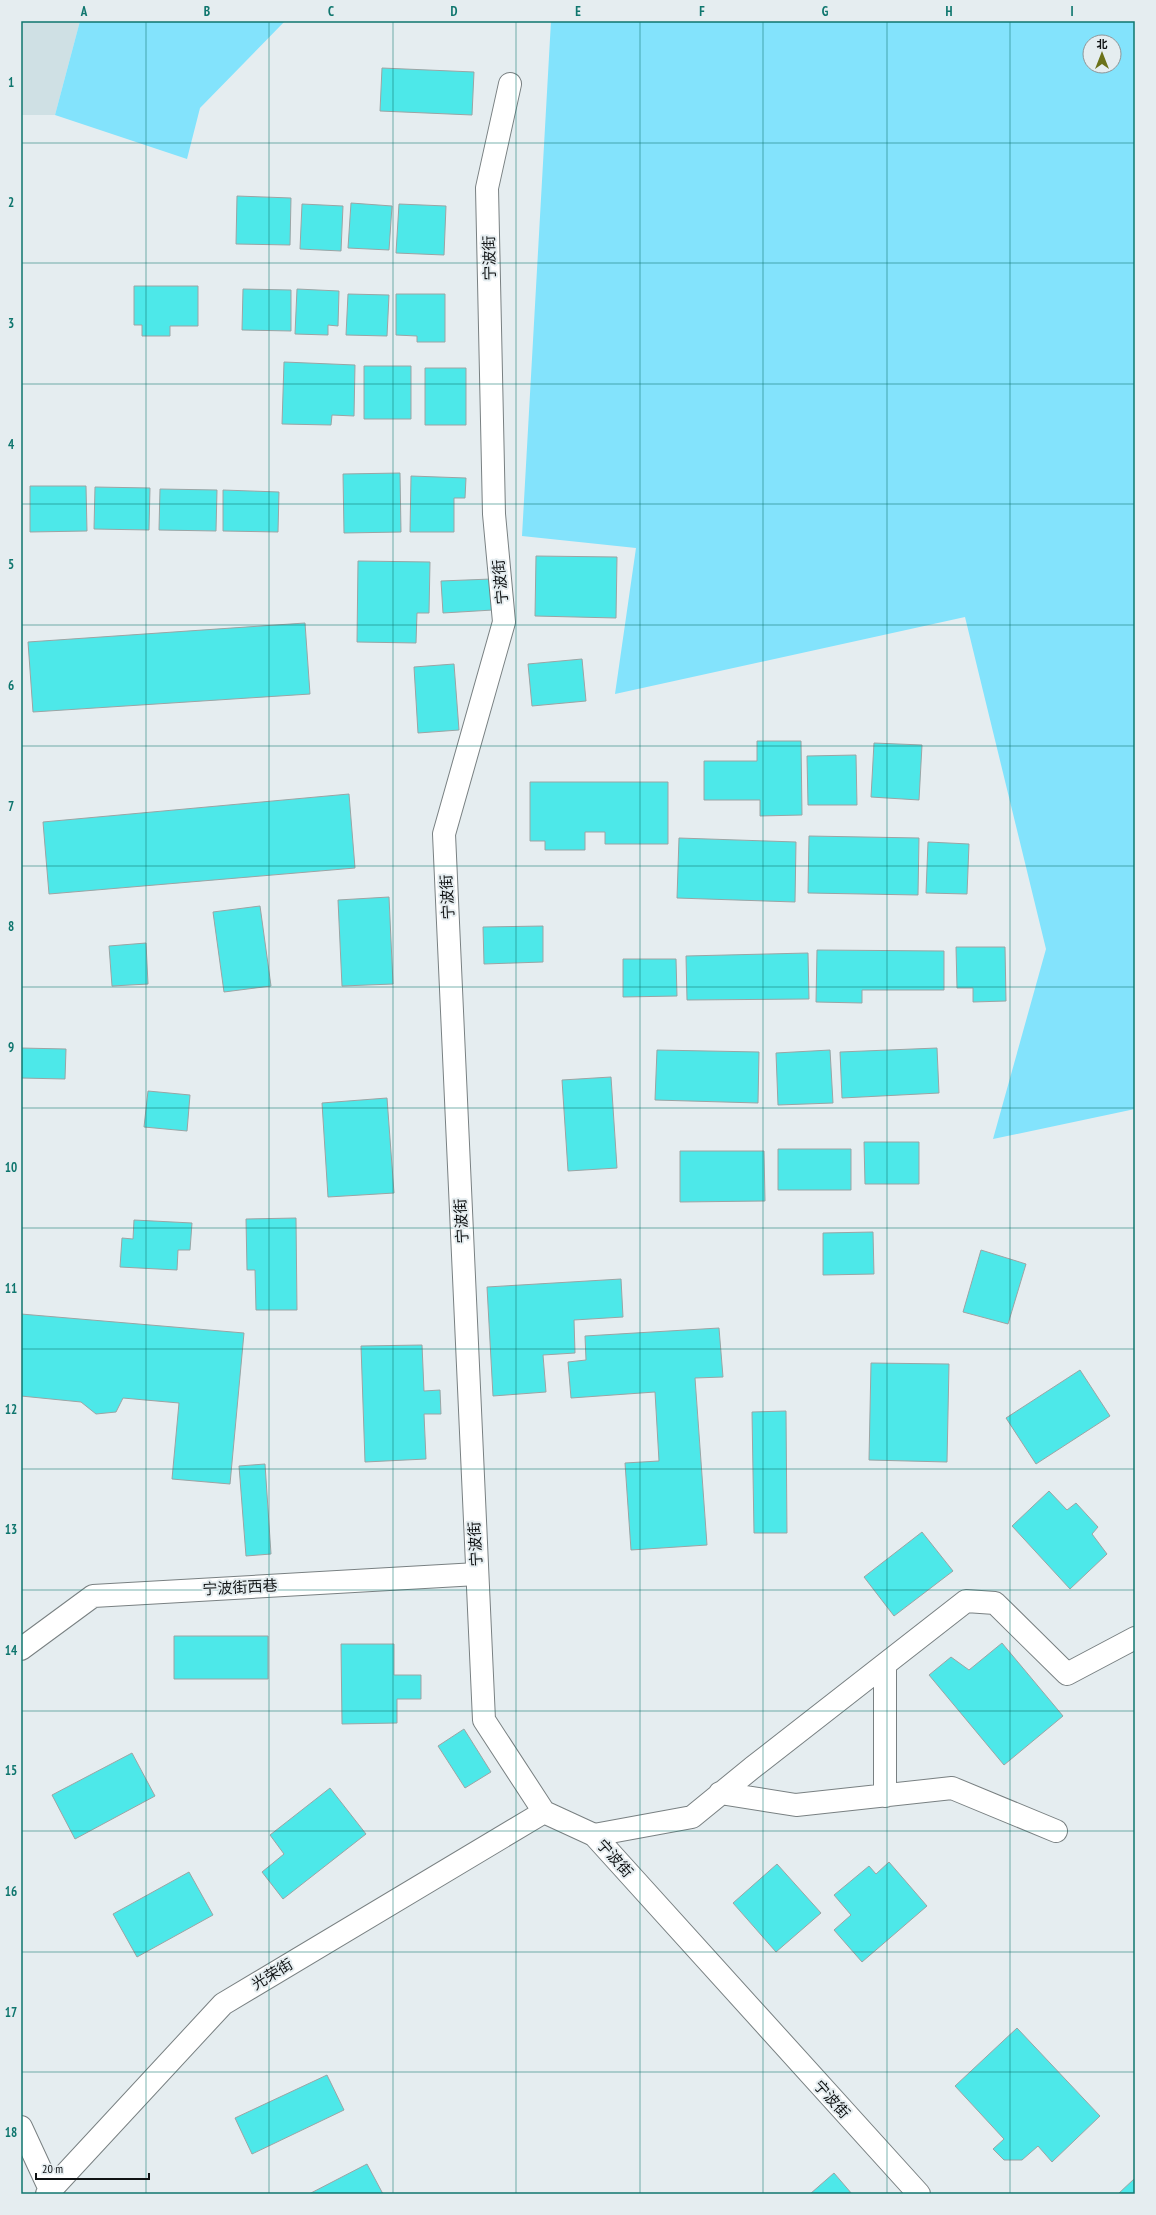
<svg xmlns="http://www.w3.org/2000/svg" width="1156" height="2215" viewBox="0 0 1156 2215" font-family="'PT Sans Narrow','Noto Sans SC',sans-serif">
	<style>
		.built { fill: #cfe0e4 }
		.green { fill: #83e3fc; fill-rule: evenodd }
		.building { fill: #4de8e9; stroke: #9ca4a4 }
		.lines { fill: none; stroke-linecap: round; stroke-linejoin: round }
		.minor-casing { stroke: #798082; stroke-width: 24 }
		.tertiary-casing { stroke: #798082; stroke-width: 24 }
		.minor { stroke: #fff; stroke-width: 22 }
		.tertiary { stroke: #fff; stroke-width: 22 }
		.grid { fill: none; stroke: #0f766e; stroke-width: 1; stroke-opacity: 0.55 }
		.labels { text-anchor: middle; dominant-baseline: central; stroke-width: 4; stroke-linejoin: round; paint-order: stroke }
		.street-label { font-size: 15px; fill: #101314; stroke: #e5edf0 }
		.neatline { fill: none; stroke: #0f766e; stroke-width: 1.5 }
		.grid-label { font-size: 13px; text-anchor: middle; font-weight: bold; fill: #0f766e }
	</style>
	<rect width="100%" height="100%" fill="#e5edf0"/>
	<path class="built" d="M21 21H80L55 115H21Z"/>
	<path class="green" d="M80 21H285L200 108 187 159 55 115Z
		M551 21H1135V1109L993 1139 1046 949 965 617 615 694 636 548 522 536ZM1090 42H1114V66H1090Z"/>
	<path class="building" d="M382 68 474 72 472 115 380 111Z
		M237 196 291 198 290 245 236 244Z
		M351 203 392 206 389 250 348 248Z
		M302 204 343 206 341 251 300 249Z
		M399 204 446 206 444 255 396 253Z
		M134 286H198V326H170V336H142V325H134Z
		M243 289 291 290V331L242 330Z
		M297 289 339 291 338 326 328 325V335L295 334Z
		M348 294 389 295 387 336 346 335Z
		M396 294H445V342H417V336L396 335Z
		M284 362 355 365 354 416 332 415 331 425 282 424Z
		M364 366H411V419H364Z
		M425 368H466V425H425Z
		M400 473 401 532 344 533 343 474Z
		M411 476 466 478 465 498H454V532H410Z
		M30 486H86L87 531 30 532Z
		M95 487 150 488 149 530 94 529Z
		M160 489 217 490 216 531 159 530Z
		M223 490 279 492 278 532 223 531Z
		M536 556 617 557 616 618 535 616Z
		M358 561 430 562 429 613H417L416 643 357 642Z
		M491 579 493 610 443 613 441 581Z
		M305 623 310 694 33 712 28 642Z
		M582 659 586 701 532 706 528 664Z
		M454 664 459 730 418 733 414 667Z
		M757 741H801L802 815 760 816V800H704V761H757Z
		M874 743 922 745 919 800 871 797Z
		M856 755 857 805H808L807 756Z
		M530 782H668V844H605V832H585V850H545V841H530Z
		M349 794 355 868 49 894 43 822Z
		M809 836 919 838 918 895 808 893Z
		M679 838 796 842 795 902 677 898Z
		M928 842 969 844 967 894 926 893Z
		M389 897 393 984 342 986 338 900Z
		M260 906 271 986 224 992 213 912Z
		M543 926V962L484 964 483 927Z
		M146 943 148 984 112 986 109 946Z
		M956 947H1005L1006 1001 973 1002V988H957Z
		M817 950 944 951V990H862V1003L816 1002Z
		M808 953 809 999 687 1000 686 956Z
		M623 959H676L677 996 623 997Z
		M21 1048 66 1049 65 1079 21 1078Z
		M937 1048 939 1093 842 1098 840 1052Z
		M657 1050 759 1052 758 1103 655 1100Z
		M830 1050 833 1103 778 1105 776 1053Z
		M611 1077 617 1168 568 1171 562 1080Z
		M148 1091 190 1095 187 1131 144 1127Z
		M387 1098 394 1193 328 1197 322 1103Z
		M864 1142H919V1184H865Z
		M778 1149H851V1190H778Z
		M680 1151H764L765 1201 680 1202Z
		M296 1218 297 1310H256L255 1270H247L246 1219Z
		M134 1220 192 1223 190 1250H178L177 1270 120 1267 122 1238 133 1239Z
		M873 1232 874 1274 823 1275V1233Z
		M981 1250 1026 1264 1008 1324 963 1312Z
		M621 1279 623 1317 574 1320 575 1353 543 1355 546 1392 493 1396 487 1287Z
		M21 1314 244 1333 230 1484 172 1479 179 1403 123 1398 116 1412 96 1414 81 1402 21 1396Z
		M719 1328 723 1377 695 1378 707 1545 631 1550 625 1463 659 1461 655 1392 571 1398 568 1362 586 1360 585 1336Z
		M422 1345 424 1391 440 1390 441 1414H424L426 1459 365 1462 361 1346Z
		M871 1363 949 1364 947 1462 869 1460Z
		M1080 1370 1110 1416 1036 1464 1006 1418Z
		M786 1411 787 1533H754L752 1412Z
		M265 1464 271 1554 246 1556 239 1466Z
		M1049 1491 1067 1510 1076 1503 1098 1527 1092 1534 1107 1554 1070 1589 1012 1526Z
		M922 1532 953 1571 894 1616 864 1577Z
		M174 1636H268V1679H174Z
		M1002 1643 1063 1716 1004 1765 929 1675 951 1657 969 1670Z
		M341 1644H394V1675H421V1699H397V1723L342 1724Z
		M464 1729 491 1772 465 1788 438 1746Z
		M132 1753 155 1796 75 1839 52 1795Z
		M330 1788 366 1834 283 1899 262 1872 284 1854 270 1835Z
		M889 1862 927 1906 862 1962 834 1930 851 1915 834 1895 869 1866 876 1874Z
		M777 1864 821 1913 776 1952 733 1903Z
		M189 1872 213 1915 137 1957 113 1914Z
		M1017 2028 1100 2116 1052 2162 1038 2146 1022 2160H1004L993 2149 1004 2139 955 2086Z
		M327 2075 344 2110 252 2154 235 2118Z
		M367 2164 383 2194H309Z
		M834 2173 852 2194H810Z
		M1134 2179 1135 2194H1118Z"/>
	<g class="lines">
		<defs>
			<path id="minor" d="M21 1649 93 1596 477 1574
				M885 1665V1796
				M720 1793 796 1805 952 1788 1056 1831
				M594 1835 692 1817 752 1768 966 1601 995 1603 1067 1674 1135 1638"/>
			<path id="tertiary" d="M510 84 487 188 494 514 504 622 444 834 484 1720 544 1812 594 1835 919 2194
				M21 2127 52 2194
				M47 2194 223 2004 544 1812"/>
		</defs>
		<use href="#minor" class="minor-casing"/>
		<use href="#tertiary" class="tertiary-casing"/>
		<use href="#minor" class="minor"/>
		<use href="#tertiary" class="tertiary"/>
	</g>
	<path class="grid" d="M146 21V2194M269 21V2194M393 21V2194M516 21V2194M640 21V2194M763 21V2194M887 21V2194M1010 21V2194M21 143H1135M21 263H1135M21 384H1135M21 504H1135M21 625H1135M21 746H1135M21 866H1135M21 987H1135M21 1108H1135M21 1228H1135M21 1349H1135M21 1469H1135M21 1590H1135M21 1711H1135M21 1831H1135M21 1952H1135M21 2072H1135"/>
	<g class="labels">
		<g class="street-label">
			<text transform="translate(489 258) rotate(-91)">宁波街</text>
			<text transform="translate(500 582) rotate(-95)">宁波街</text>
			<text transform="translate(447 897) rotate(-93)">宁波街</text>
			<text transform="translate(461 1221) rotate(-93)">宁波街</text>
			<text transform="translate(475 1544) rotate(-93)">宁波街</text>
			<text transform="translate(240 1587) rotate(-3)">宁波街西巷</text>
			<text transform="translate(615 1858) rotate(48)">宁波街</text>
			<text transform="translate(272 1974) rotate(-31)">光荣街</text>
			<text transform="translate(832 2099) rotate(48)">宁波街</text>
		</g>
	</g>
	<rect width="1156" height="2215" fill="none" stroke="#e5edf0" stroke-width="44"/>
	<g transform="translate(1102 54)"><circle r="19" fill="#e5edf0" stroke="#909698"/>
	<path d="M0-3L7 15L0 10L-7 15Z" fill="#6b721a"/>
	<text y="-6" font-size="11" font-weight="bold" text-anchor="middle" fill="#101314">北</text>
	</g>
	<path d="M36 2173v6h113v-6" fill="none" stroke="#101314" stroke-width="2"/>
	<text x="42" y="2173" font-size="12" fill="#101314" stroke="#e5edf0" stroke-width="3" paint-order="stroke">20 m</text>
	<rect x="22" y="22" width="1112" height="2171" class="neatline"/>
	<g class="grid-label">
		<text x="84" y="16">A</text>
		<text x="207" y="16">B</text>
		<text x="331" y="16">C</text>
		<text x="454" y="16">D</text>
		<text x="578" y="16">E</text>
		<text x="702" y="16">F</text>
		<text x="825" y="16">G</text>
		<text x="949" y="16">H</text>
		<text x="1072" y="16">I</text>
		<text x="11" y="87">1</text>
		<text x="11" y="207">2</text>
		<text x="11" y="328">3</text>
		<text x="11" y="449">4</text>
		<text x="11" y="569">5</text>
		<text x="11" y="690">6</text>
		<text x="11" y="811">7</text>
		<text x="11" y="931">8</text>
		<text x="11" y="1052">9</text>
		<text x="11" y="1172">10</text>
		<text x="11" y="1293">11</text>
		<text x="11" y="1414">12</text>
		<text x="11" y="1534">13</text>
		<text x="11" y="1655">14</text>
		<text x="11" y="1775">15</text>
		<text x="11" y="1896">16</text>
		<text x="11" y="2017">17</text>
		<text x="11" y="2137">18</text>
	</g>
</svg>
